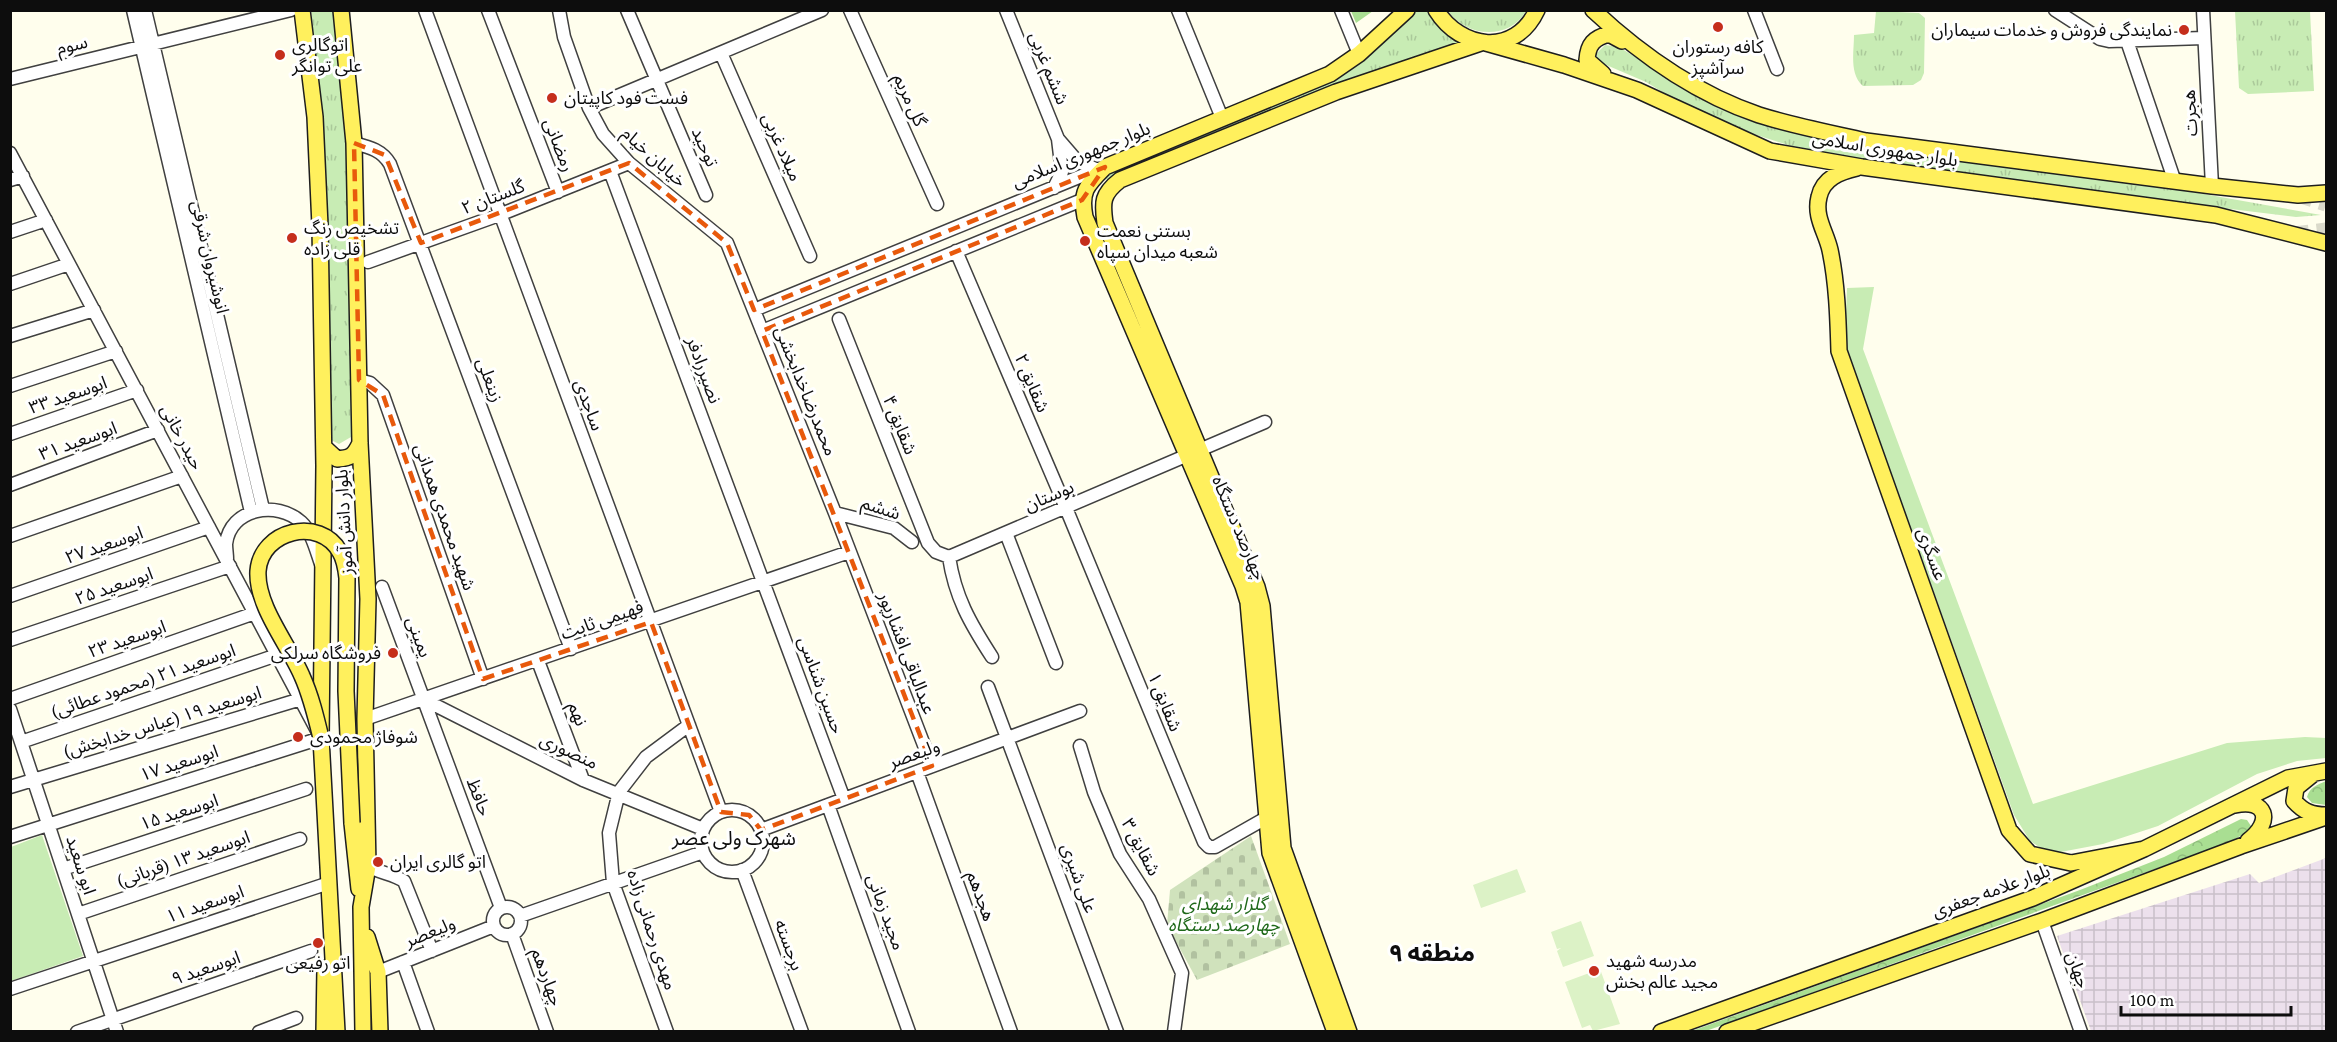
<svg xmlns="http://www.w3.org/2000/svg" width="2337" height="1042" viewBox="0 0 2337 1042" font-family="'Crimson Pro','Noto Sans Arabic',serif">
	<style>
		.industrial { fill: url(#industrial-grid) }
		.grass { fill: url(#grass-tufts) }
		.forest { fill: url(#forest-crowns) }
		.cemetery { fill: url(#cemetery-stones) }
		.park { fill: #c8ecb4 }
		.pitch { fill: #dcf2c6 }
		.lines { fill: none; stroke-linecap: round; stroke-linejoin: round }
		.major-tunnel { stroke: #dbdacb; stroke-width: 15; stroke-dasharray: 15 8; stroke-linecap: butt }
		.minor-casing { stroke: #404040; stroke-width: 15 }
		.major-casing { stroke: #1e1e1e; stroke-width: 18 }
		.minor { stroke: #fff; stroke-width: 12 }
		.major { stroke: #fff05d; stroke-width: 15 }
		.major-bridge-casing { stroke: #1e1e1e; stroke-width: 18; stroke-linecap: butt }
		.major-bridge { stroke: #fff05d; stroke-width: 15 }
		.marked { fill: none; stroke: #e8590c; stroke-width: 4.5; stroke-dasharray: 12 8; stroke-linejoin: round }
		.poi-dot { fill: #c52e1c; stroke: #fff; stroke-width: 2 }
		.labels { text-anchor: middle; dominant-baseline: central; stroke-width: 6; stroke-linejoin: round; paint-order: stroke }
		.poi-label { font-size: 18px; fill: #0d0d0d; stroke: #fff; text-anchor: start }
		.street-label { font-size: 18px; fill: #0d0d0d; stroke: #fff }
		.park-label { font-size: 18px; font-style: italic; fill: #1e6819; stroke: #fff }
		.neighbourhood-label { font-size: 20px; fill: #0d0d0d; stroke: #fff }
		.district-label { font-size: 24px; font-weight: bold; fill: #0d0d0d; stroke: #fff }
	</style>
	<defs>
		<pattern id="industrial-grid" width="8" height="8" patternUnits="userSpaceOnUse" patternTransform="scale(1.5)"><rect width="8" height="8" fill="#ece0ec"/><path d="M0 4h8M4 0v8" fill="none" stroke="#c9bfc9"/></pattern>
		<pattern id="grass-tufts" width="24" height="20" patternUnits="userSpaceOnUse" patternTransform="scale(1.5)"><rect width="24" height="20" fill="#c8ecb4"/><path d="M3 7l-1-3M5 7V3M7 7l1-3M15 17l-1-3M17 17v-4M19 17l1-3" fill="none" stroke="#abc99a"/></pattern>
		<pattern id="forest-crowns" width="20" height="18" patternUnits="userSpaceOnUse" patternTransform="scale(1.5)"><rect width="20" height="18" fill="#a9de92"/><path d="M2 6a3 3 0 1 1 6 0M12 15a3 3 0 1 1 6 0" fill="none" stroke="#90bd7d"/></pattern>
		<pattern id="cemetery-stones" width="16" height="16" patternUnits="userSpaceOnUse" patternTransform="scale(1.5)"><rect width="16" height="16" fill="#d0e2bc"/><path d="M2 7V4a2 2 0 0 1 4 0v3zM10 15v-3a2 2 0 0 1 4 0v3z" fill="#b1c1a0"/></pattern>
	</defs>
	<rect width="100%" height="100%" fill="#fffeed"/>
	<path class="industrial" d="M2326 858V1031H2091L2057 936 2250 874 2259 883Z"/>
	<path class="grass" d="M311 11H334L350 161 351 437 339 444 331 440 321 115Z
		M1412 11H1431L1467 43 1111 179 1096 180 1107 169 1331 79Z
		M1448 11H1526C1509 41 1466 37 1448 11Z
		M1876 11 1919 13 1925 18 1924 73 1921 80 1913 85 1863 86C1849 74 1854 52 1854 35L1874 33Z
		M2235 11H2310L2314 91 2248 94 2239 88Z
		M1605 45 1619 47 1697 95 1753 120 1863 150 1933 156 2187 191 2321 215 2296 217 2091 192 1895 165 1791 146 1741 130 1694 111 1646 82 1604 64 1598 60 1596 54Z"/>
	<path class="forest" d="M1351 11H1373L1356 23Z
		M2326 781V805L2312 803 2307 797C2310 787 2317 785 2326 781Z
		M2241 819 2247 820 2251 826 2250 831 2227 843 1706 1031 1689 1032 2080 890 2164 857Z"/>
	<path class="cemetery" d="M1251 836 1290 944 1197 980 1167 925 1170 890Z"/>
	<path class="park" d="M1874 287 1863 349 2033 804 2227 743 2305 737 2326 738V758L2297 761 2257 774 2158 826 2103 844 2050 854 2030 841 2014 815 1845 345 1847 288Z
		M42 835 83 956 11 981V847Z"/>
	<path class="pitch" d="M1517 869 1526 892 1481 908 1473 885Z
		M1581 921 1594 956 1563 967 1557 951 1561 948 1557 949 1551 932Z
		M1600 969 1620 1024 1593 1031 1590 1025 1582 1028 1565 982Z"/>
	<g class="lines">
		<path class="major-tunnel" d="M2298 195 2326 204
			M2294 234 2326 230"/>
		<defs>
			<path id="minor" d="M133 10 251 512
				M145 10 263 509
				M425 10 721 812
				M488 10 558 192
				M559 10 564 37 589 108 603 134 629 163 727 243 835 513 932 766
				M627 10 706 195
				M850 10 937 204
				M1006 10 1058 139
				M1178 10 1222 118
				M1341 10 1359 54
				M1754 10 1777 69
				M2055 10 2100 39 2109 41 2204 38
				M2203 10 2212 186
				M2127 41 2175 182
				M721 53 810 256
				M10 79 291 10
				M589 108 822 10
				M354 143C369 147 382 150 390 164L571 649
				M10 153 321 738 10 837
				M610 171 844 799
				M10 180 23 176
				M1054 188 1062 172 1058 139 1077 161 1098 170
				M10 232 46 220
				M956 251 1066 508 1204 842 1209 847H1215L1273 814
				M368 262 499 215 629 163
				M10 284 69 264
				M754 310 1101 168
				M839 319 928 543 936 552 949 557 1265 422
				M762 331 1082 200
				M10 336 94 310
				M359 380 370 383 383 395 483 679
				M10 386 116 351
				M10 434 137 390
				M10 485 158 430
				M835 513 894 528 912 542
				M1006 533 1056 663
				M10 536 182 476
				M949 557C955 597 970 623 992 657
				M227 559C227 554 226 549 226 544 230 508 277 500 301 522 312 532 316 550 321 564
				M382 587 501 908
				M10 596 209 527
				M10 640 230 566
				M538 661 583 780
				M988 687 1117 1032
				M10 699 255 613
				M423 699 583 780 703 829
				M10 709 117 1032
				M365 719 849 552
				M21 742 277 655
				M1080 746 1094 792 1120 854 1149 899 1182 973 1174 1032
				M917 772 1011 1032
				M10 787 301 699
				M828 805 909 1032
				M701 841a31 31 0 1 1 62 0a31 31 0 1 1-62 0Z
				M761 830 1080 711
				M368 866C380 873 393 874 404 881L432 951
				M63 869 306 789
				M742 870 802 1032
				M493 921a14 14 0 1 1 28 0a14 14 0 1 1-28 0Z
				M78 914 300 839
				M520 916 703 852
				M2042 921 2081 1032
				M512 934 547 1032
				M403 962 428 1032
				M378 972 494 926
				M10 989 329 883
				M77 1032 311 951
				M259 1032 296 1018
				M667 1032 613 883 609 833 619 792 646 757 689 725"/>
			<path id="major" d="M302 10 315 117 320 226 324 466 321 738 337 1032
				M341 10 354 143 360 443 368 599 365 719 368 866 361 907 363 1032
				M1436 10C1461 50 1515 57 1537 10
				M1593 10C1641 55 1697 94 1759 115 1794 126 1831 133 1866 141L2212 186 2298 195 2326 193
				M1486 43 1564 65 1637 90 1770 151 1862 167 2216 215 2326 243
				M1603 74 1587 60C1588 44 1594 38 1609 34L1622 41
				M1857 168C1840 172 1823 178 1819 197 1814 217 1826 232 1830 250 1837 283 1838 318 1839 351L2009 830 2030 854 2071 863 2144 849
				M324 447 337 459C351 458 354 456 360 443
				M2312 775 2296 788 2294 801C2304 812 2312 815 2326 815
				M2235 805C2266 798 2274 821 2248 841
				M352 823 359 889
				M367 937 378 972 380 1032
				M324 1032 325 968
				M1335 1032 1270 853 1248 602 1243 586 1085 217C1080 191 1087 185 1105 167L1330 74 1359 54 1407 10
				M1349 1032 1283 848 1262 606 1257 587 1105 223C1102 202 1102 194 1120 180L1336 92 1481 43
				M1661 1032 2033 898 2144 849 2288 778 2326 771
				M1727 1032 2042 921 2241 846 2326 817"/>
		</defs>
		<use href="#minor" class="minor-casing"/>
		<use href="#major" class="major-casing"/>
		<use href="#minor" class="minor"/>
		<use href="#major" class="major"/>
		<defs>
			<path id="major-bridge" d="M321 738C316 717 311 696 302 676 289 645 256 606 258 571 261 530 320 516 340 552 345 560 346 569 347 578L346 691 352 823"/>
		</defs>
		<use href="#major-bridge" class="major-bridge-casing"/>
		<use href="#major-bridge" class="major-bridge"/>
	</g>
	<path class="marked" d="M354 143 385 155 421 243 629 163 727 243 754 310 1105 167 1082 200 762 331 932 766 761 830 749 815 721 812 651 622 483 679 383 395 359 380Z"/>
	<g class="poi-dot">
		<circle cx="1718" cy="27" r="6"/>
		<circle cx="2184" cy="30" r="6"/>
		<circle cx="280" cy="55" r="6"/>
		<circle cx="552" cy="98" r="6"/>
		<circle cx="292" cy="238" r="6"/>
		<circle cx="1085" cy="241" r="6"/>
		<circle cx="393" cy="653" r="6"/>
		<circle cx="298" cy="737" r="6"/>
		<circle cx="378" cy="862" r="6"/>
		<circle cx="318" cy="943" r="6"/>
		<circle cx="1594" cy="971" r="6"/>
	</g>
	<g class="labels">
		<g class="poi-label">
			<text x="2172" y="30" text-anchor="end">نمایندگی فروش و خدمات سیماران</text>
			<text x="292" y="45">اتوگالری<tspan x="292" dy="21">علی توانگر</tspan></text>
			<text x="1718" y="47" text-anchor="middle">کافه رستوران<tspan x="1718" dy="21">سرآشپز</tspan></text>
			<text x="564" y="98">فست فود کاپیتان</text>
			<text x="304" y="228">تشخیص رنگ<tspan x="304" dy="21">قلی زاده</tspan></text>
			<text x="1097" y="231">بستنی نعمت<tspan x="1097" dy="21">شعبه میدان سپاه</tspan></text>
			<text x="381" y="653" text-anchor="end">فروشگاه سرلکی</text>
			<text x="310" y="737">شوفاژ محمودی</text>
			<text x="390" y="862">اتو گالری ایران</text>
			<text x="1606" y="961">مدرسه شهید<tspan x="1606" dy="21">مجید عالم بخش</tspan></text>
			<text x="318" y="963" text-anchor="middle">اتو رفیعی</text>
		</g>
		<g class="street-label">
			<text transform="translate(72 45) rotate(-14)">سوم</text>
			<text transform="translate(1049 68) rotate(68)">ششم غربی</text>
			<text transform="translate(910 100) rotate(66)">گل مریم</text>
			<text transform="translate(2190 113) rotate(-93)">هجرت</text>
			<text transform="translate(559 145) rotate(69)">رمضانی</text>
			<text transform="translate(705 147) rotate(66)">توحید</text>
			<text transform="translate(782 147) rotate(66)">میلاد غربی</text>
			<text transform="translate(1885 149) rotate(9)">بلوار جمهوری اسلامی</text>
			<text transform="translate(1081 155) rotate(-22)">بلوار جمهوری اسلامی</text>
			<text transform="translate(654 157) rotate(42)">خیابان خیام</text>
			<text transform="translate(493 197) rotate(-21)">گلستان ۲</text>
			<text transform="translate(210 257) rotate(77)">انوشیروان شرقی</text>
			<text transform="translate(704 370) rotate(70)">نصیررادفر</text>
			<text transform="translate(490 380) rotate(70)">زینعلی</text>
			<text transform="translate(1032 383) rotate(67)">شقایق ۲</text>
			<text transform="translate(806 391) rotate(68)">محمدرضاخدابخشی</text>
			<text transform="translate(68 395) rotate(-19)">ابوسعید ۳۳</text>
			<text transform="translate(589 405) rotate(70)">ساجدی</text>
			<text transform="translate(900 425) rotate(68)">شقایق ۴</text>
			<text transform="translate(182 437) rotate(62)">حیدر خانی</text>
			<text transform="translate(78 441) rotate(-20)">ابوسعید ۳۱</text>
			<text transform="translate(1049 496) rotate(-23)">بوستان</text>
			<text transform="translate(881 508) rotate(18)">ششم</text>
			<text transform="translate(445 517) rotate(71)">شهید محمدی همدانی</text>
			<text transform="translate(344 522) rotate(-93)">بلوار دانش آموز</text>
			<text transform="translate(1239 528) rotate(67)">چهارصد دستگاه</text>
			<text transform="translate(104 545) rotate(-19)">ابوسعید ۲۷</text>
			<text transform="translate(1932 554) rotate(70)">عسگری</text>
			<text transform="translate(114 586) rotate(-19)">ابوسعید ۲۵</text>
			<text transform="translate(602 620) rotate(-19)">فهیمی ثابت</text>
			<text transform="translate(419 637) rotate(70)">یمینی</text>
			<text transform="translate(127 639) rotate(-19)">ابوسعید ۲۳</text>
			<text transform="translate(907 653) rotate(69)">عبدالباقی افشارپور</text>
			<text transform="translate(143 681) rotate(-19)">ابوسعید ۲۱ (محمود عطائی)</text>
			<text transform="translate(821 685) rotate(70)">حسین شناسی</text>
			<text transform="translate(1165 702) rotate(68)">شقایق ۱</text>
			<text transform="translate(578 714) rotate(69)">نهم</text>
			<text transform="translate(162 722) rotate(-17)">ابوسعید ۱۹ (عباس خدابخش)</text>
			<text transform="translate(569 751) rotate(25)">منصوری</text>
			<text transform="translate(914 754) rotate(-20)">ولیعصر</text>
			<text transform="translate(179 763) rotate(-18)">ابوسعید ۱۷</text>
			<text transform="translate(479 797) rotate(69)">حافظ</text>
			<text transform="translate(179 812) rotate(-18)">ابوسعید ۱۵</text>
			<text transform="translate(1141 847) rotate(62)">شقایق ۳</text>
			<text transform="translate(183 859) rotate(-19)">ابوسعید ۱۳ (قربانی)</text>
			<text transform="translate(81 865) rotate(72)">ابو سعید</text>
			<text transform="translate(1079 878) rotate(70)">علی شیری</text>
			<text transform="translate(1991 891) rotate(-20)">بلوار علامه جعفری</text>
			<text transform="translate(981 896) rotate(70)">هجدهم</text>
			<text transform="translate(205 904) rotate(-19)">ابوسعید ۱۱</text>
			<text transform="translate(886 912) rotate(70)">مجید زمانی</text>
			<text transform="translate(652 930) rotate(72)">مهدی رحمانی زاده</text>
			<text transform="translate(430 932) rotate(-22)">ولیعصر</text>
			<text transform="translate(789 945) rotate(70)">برجسته</text>
			<text transform="translate(206 968) rotate(-19)">ابوسعید ۹</text>
			<text transform="translate(2078 970) rotate(70)">جهان</text>
			<text transform="translate(547 977) rotate(70)">چهاردهم</text>
		</g>
		<g class="park-label">
			<text x="1224" y="904">گلزار شهدای<tspan x="1224" dy="21">چهارصد دستگاه</tspan></text>
		</g>
		<g class="neighbourhood-label">
			<text x="734" y="838">شهرک ولی عصر</text>
		</g>
		<g class="district-label">
			<text x="1432" y="952">منطقه ۹</text>
		</g>
	</g>
	<rect width="2337" height="1042" fill="none" stroke="#0d0d0d" stroke-width="24"/>
	<path d="M2121 1006v9h170v-9" fill="none" stroke="#0d0d0d" stroke-width="3"/>
	<text x="2130" y="1006" font-size="18" fill="#0d0d0d" stroke="#ffffff" stroke-width="4.5" paint-order="stroke">100 m</text>
</svg>
